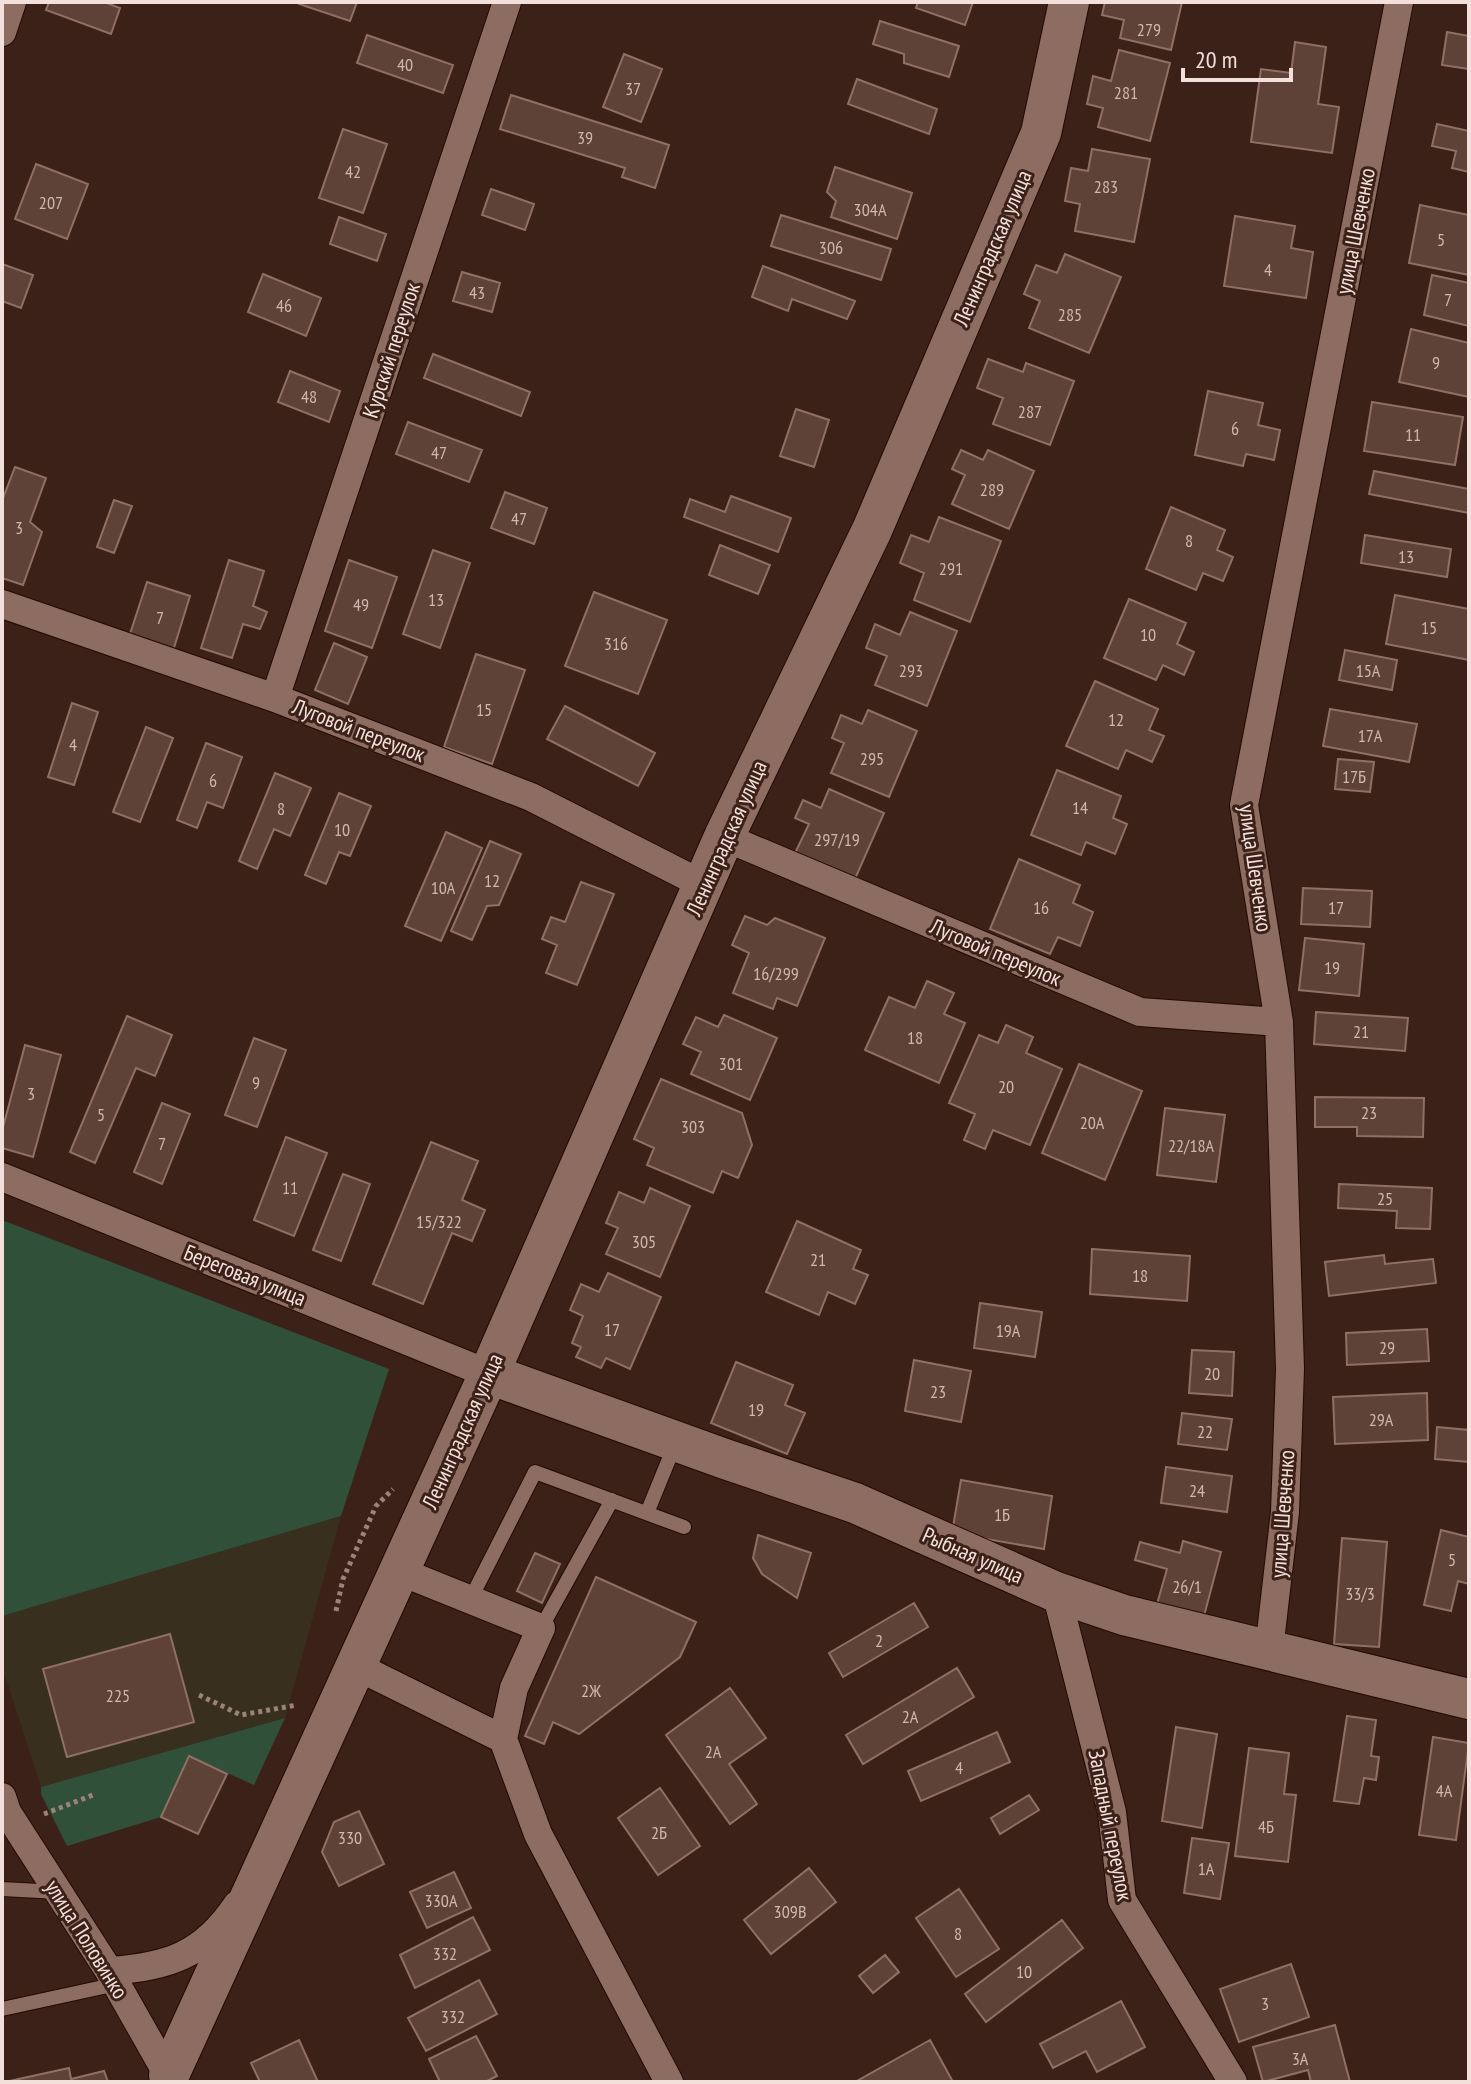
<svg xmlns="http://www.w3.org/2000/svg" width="1471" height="2084" viewBox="0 0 1471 2084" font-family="'PT Sans Narrow',sans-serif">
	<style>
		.education { fill: #392f1f }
		.green { fill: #31503a }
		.building { fill: #5e4137; stroke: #907065; stroke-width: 2 }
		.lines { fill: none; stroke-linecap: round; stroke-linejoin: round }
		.lane-casing { stroke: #220a03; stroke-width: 16 }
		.street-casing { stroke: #220a03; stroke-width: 30 }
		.secondary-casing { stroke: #220a03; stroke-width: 42 }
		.path { stroke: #9a837b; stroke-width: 5; stroke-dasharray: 4 4; stroke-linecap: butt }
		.lane { stroke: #8d6d62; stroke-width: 14 }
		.street { stroke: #8d6d62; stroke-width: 28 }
		.secondary { stroke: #8d6d62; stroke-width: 40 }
		.labels { text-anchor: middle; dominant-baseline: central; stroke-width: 6; stroke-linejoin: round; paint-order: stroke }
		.number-label { font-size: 18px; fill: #ceb8b1 }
		.street-label { font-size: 22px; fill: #f3e0da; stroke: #3c2118 }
	</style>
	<rect width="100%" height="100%" fill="#3c2118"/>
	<path class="education" d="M341 1516 285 1718 41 1787 2 1666V1616Z"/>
	<path class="green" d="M2 1220 389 1369 341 1516 2 1616Z
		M285 1718 254 1785 189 1756 161 1817 67 1846 41 1794V1787Z"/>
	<path class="building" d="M49 2H104L120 8 111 34 46 10Z
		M300 2H357L350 21 299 4Z
		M918 2H973L965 25 916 8Z
		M1105 2H1182L1171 50 1120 38 1124 20 1102 15Z
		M880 21 959 46 949 77 904 63V54L873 44Z
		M1447 32 1469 36V69L1442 65Z
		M367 35 453 65 443 93 357 63Z
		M1295 42 1326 47 1318 104 1339 107 1332 153 1251 142 1261 69 1291 73Z
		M1119 50 1170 63 1150 141 1098 127 1103 108 1087 104 1093 76 1111 81Z
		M624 54 662 69 641 122 603 107Z
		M857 79 937 109 929 134 848 104Z
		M511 95 669 145 655 188 622 177 625 168 500 129Z
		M1437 124 1469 131V172L1452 168 1456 151 1432 146Z
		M343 129 387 144 363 213 319 198Z
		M1092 149 1150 159 1134 242 1075 231 1080 204 1065 201 1071 168 1088 171Z
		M36 164 88 184 67 239 15 219Z
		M835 167 912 193 897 239 831 217 836 201 827 192Z
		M491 189 534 204 525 230 482 215Z
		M1420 205 1469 215V275L1409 263Z
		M781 215 891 249 881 280 771 246Z
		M1235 216 1295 226 1291 248 1313 252 1306 298 1224 286Z
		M339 217 386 234 377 261 330 244Z
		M1065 254 1121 277 1089 353 1029 328 1040 301 1024 294 1036 265 1057 273Z
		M2 264 33 275 21 308 2 301Z
		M763 266 855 301 847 319 792 299 788 311 752 297Z
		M462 272 500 283 492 312 453 301Z
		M263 274 321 298 306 336 248 312Z
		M1432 275 1469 283V326L1424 315Z
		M1411 329 1469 343V397L1399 382Z
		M433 354 530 392 521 416 424 378Z
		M988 359 1023 372 1026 363 1074 381 1050 445 993 424 1003 398 977 388Z
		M290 371 340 391 329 422 278 402Z
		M1208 391 1263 403 1258 425 1280 430 1274 460 1246 454 1243 466 1195 455Z
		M1372 402 1463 417 1455 465 1364 451Z
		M796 409 829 420 814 467 780 456Z
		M408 422 482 450 469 482 396 454Z
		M961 450 983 460 988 450 1034 471 1009 529 952 504 965 475 952 469Z
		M15 467 46 478 30 522 42 532 23 585 2 578V501Z
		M1374 471 1469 489V513L1369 494Z
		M505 492 547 508 534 544 491 528Z
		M731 496 791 518 778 552 684 517 690 499 725 512Z
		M114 500 132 506 114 553 97 547Z
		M1171 507 1225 530 1217 550 1233 557 1223 581 1203 573 1196 590 1146 569Z
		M939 517 1001 541 970 622 914 600 924 573 900 563 911 535 929 542Z
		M1365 535 1451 549 1447 577 1361 563Z
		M720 545 770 565 758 594 709 575Z
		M433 550 470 563 440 648 403 634Z
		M229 560 264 571 253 606 267 612 260 629 243 624 232 658 201 648Z
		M349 560 397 577 372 648 325 631Z
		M147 582 190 596 173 651 129 637Z
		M594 592 667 620 638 694 565 666Z
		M1395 595 1469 609V660L1386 644Z
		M1129 599 1186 623 1177 644 1194 652 1184 675 1163 665 1156 680 1104 658Z
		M910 612 957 631 927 706 875 685 887 656 866 648 875 624 900 635Z
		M334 643 367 657 348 704 315 690Z
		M1345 650 1397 660 1392 690 1339 680Z
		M476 654 525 670 492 764 444 747Z
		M1095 681 1158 709 1149 730 1164 736 1152 762 1126 750 1118 769 1066 746Z
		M72 703 98 712 74 785 48 777Z
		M565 706 655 753 638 786 547 739Z
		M1330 709 1417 724 1409 762 1323 746Z
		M868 710 917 731 889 797 831 773 844 743 832 738 841 715 862 724Z
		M146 727 173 738 140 822 113 812Z
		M206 743 242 757 223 808 207 802 197 828 177 820Z
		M1338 759 1374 762 1370 792 1335 789Z
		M1057 770 1121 796 1113 818 1127 824 1115 854 1086 842 1081 855 1031 835Z
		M275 773 311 788 290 836 274 829 257 869 239 861Z
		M829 789 884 813 855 879 795 853 809 824 795 818 803 800 821 808Z
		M339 793 371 806 350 856 339 852 326 884 305 875Z
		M446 832 482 848 441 941 405 926Z
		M490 841 521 854 499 905 487 906 472 940 451 931Z
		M1019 859 1080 885 1073 903 1093 912 1080 946 1058 937 1050 954 990 929Z
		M581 882 614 894 577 985 546 973 557 945 542 939 551 917 565 922Z
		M1303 888 1372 891 1370 927 1301 924Z
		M745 916 767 925 775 918 825 938 797 1006 777 998 773 1009 733 993 749 953 732 945Z
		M1305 938 1364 944 1359 996 1299 990Z
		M927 981 954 993 944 1014 965 1023 939 1083 865 1050 889 997 915 1008Z
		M1316 1012 1408 1018 1405 1051 1314 1044Z
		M724 1015 777 1038 750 1100 691 1074 701 1052 683 1044 696 1017 718 1027Z
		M127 1016 172 1035 155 1076 136 1068 95 1163 70 1152Z
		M1006 1025 1033 1037 1026 1053 1062 1069 1030 1145 993 1130 985 1149 964 1140 975 1114 949 1103 979 1035 998 1043Z
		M254 1038 286 1050 257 1127 225 1115Z
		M25 1045 61 1055 33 1157 2 1148V1131Z
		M1079 1064 1142 1091 1105 1180 1042 1153Z
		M661 1079 742 1113 752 1145 738 1178 722 1171 713 1193 647 1165 654 1148 634 1139Z
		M1315 1097 1424 1098 1423 1137 1357 1136V1127H1315Z
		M162 1103 190 1114 162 1184 134 1172Z
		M1165 1108 1225 1115 1216 1182 1157 1175Z
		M286 1137 327 1153 294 1236 254 1220Z
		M431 1142 478 1161 462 1200 485 1210 472 1241 452 1233 423 1304 373 1284Z
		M343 1174 370 1184 341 1261 313 1250Z
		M1339 1184 1432 1188 1430 1229 1396 1228 1397 1211 1338 1208Z
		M650 1188 690 1206 660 1277 606 1254 618 1228 606 1223 619 1192 644 1203Z
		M797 1221 861 1250 853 1269 868 1275 855 1304 828 1292 819 1315 766 1292Z
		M1092 1249 1190 1256 1187 1301 1090 1294Z
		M1384 1255 1385 1264 1433 1259 1436 1283 1329 1296 1325 1262Z
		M608 1273 661 1297 630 1369 606 1358 601 1368 576 1357 581 1347 572 1343 583 1316 570 1310 581 1284 599 1292Z
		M980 1303 1042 1312 1035 1357 974 1348Z
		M1427 1329 1429 1361 1347 1365 1346 1333Z
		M1192 1350 1234 1352 1232 1396 1189 1393Z
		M914 1360 971 1371 961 1422 905 1411Z
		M736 1362 793 1385 785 1405 805 1413 787 1454 711 1423Z
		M1427 1393 1428 1440 1335 1444 1333 1397Z
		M1182 1413 1232 1419 1227 1450 1178 1444Z
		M1437 1427 1469 1430V1462L1435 1459Z
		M1166 1467 1232 1476 1227 1512 1161 1503Z
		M961 1480 1052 1496 1044 1549 952 1533Z
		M1441 1530 1469 1537V1584L1458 1581 1451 1611 1424 1605Z
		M758 1535 811 1553 797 1598 762 1574 753 1558Z
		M1342 1538 1387 1542 1379 1647 1334 1644Z
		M1183 1541 1221 1552 1204 1616 1157 1604 1167 1569 1135 1560 1140 1542 1180 1553Z
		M535 1553 560 1564 542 1603 517 1591Z
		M596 1577 696 1622 680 1657 579 1734 553 1722 544 1744 525 1736Z
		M914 1603 928 1627 843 1677 829 1653Z
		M170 1634 194 1722 67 1757 43 1669Z
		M957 1668 974 1697 863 1764 846 1735Z
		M730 1688 766 1738 729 1764 757 1804 730 1824 666 1735Z
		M1347 1716 1376 1720 1371 1756 1379 1757 1376 1780 1364 1778 1359 1804 1334 1801Z
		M1176 1727 1217 1734 1202 1828 1162 1821Z
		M997 1732 1010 1762 921 1801 908 1771Z
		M1433 1737 1469 1743 1456 1840 1419 1835Z
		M1249 1748 1289 1753 1284 1794 1296 1795 1288 1862 1235 1856Z
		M189 1756 227 1774 198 1834 161 1817Z
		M660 1788 700 1846 658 1875 618 1818Z
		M1029 1795 1039 1810 1000 1834 991 1818Z
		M359 1811 384 1864 339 1886 322 1852 334 1822Z
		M1192 1838 1229 1843 1220 1899 1184 1893Z
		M809 1868 836 1902 771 1954 744 1920Z
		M454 1872 471 1908 427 1928 410 1892Z
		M959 1889 999 1949 956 1977 916 1918Z
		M473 1917 490 1950 415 1988 400 1955Z
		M1062 1920 1083 1948 986 2022 965 1994Z
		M885 1955 899 1972 873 1993 859 1976Z
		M1291 1964 1309 2017 1239 2042 1220 1989Z
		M479 1980 497 2014 426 2051 408 2018Z
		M1121 2001 1145 2047 1097 2072 1086 2051 1053 2068 1040 2044Z
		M1335 2025 1350 2082H1311L1308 2070 1263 2082 1253 2047Z
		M476 2036 497 2076 485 2082H440L429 2059Z
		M299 2040 318 2082H260L251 2063Z
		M930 2040 953 2082H858L857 2081Z
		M69 2068 71 2079 104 2071 108 2082H5Z"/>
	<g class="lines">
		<defs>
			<path id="lane" d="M647 1513 676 1442
				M470 1600 535 1472 684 1527
				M541 1628 612 1500
				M2 1889 58 1892
				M2 2009 117 1984"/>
			<path id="street" d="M2 32 12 2
				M2 604 275 698 531 797 704 885
				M275 698 507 2
				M724 837 1140 1012 1279 1022
				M2 1177 489 1374
				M399 1571 541 1628 514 1688 503 1739
				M1056 1592 1112 1812 1122 1900 1233 2082
				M1269 1650 1285 1512 1290 1369 1279 1022 1244 805 1399 2
				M356 1666 503 1739 538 1834 669 2082
				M2 1797 7 1812 109 1971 172 2082
				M109 1971C167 1967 203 1956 237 1905"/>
			<path id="secondary" d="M489 1374 725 1459 855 1503 1056 1592 1124 1615 1469 1699
				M169 2075 489 1374 724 837 872 530 1041 133 1069 2"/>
		</defs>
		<use href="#lane" class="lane-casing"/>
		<use href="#street" class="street-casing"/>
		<use href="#secondary" class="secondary-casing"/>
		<path class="path" d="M336 1611 343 1579 376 1506 393 1489
			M199 1695 241 1715 297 1705
			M44 1814 93 1795"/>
		<use href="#lane" class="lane"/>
		<use href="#street" class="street"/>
		<use href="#secondary" class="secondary"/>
	</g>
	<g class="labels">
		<g class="number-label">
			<text x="1149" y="29">279</text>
			<text x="405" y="64">40</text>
			<text x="633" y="88">37</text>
			<text x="1126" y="92">281</text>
			<text x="585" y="137">39</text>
			<text x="353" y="171">42</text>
			<text x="1106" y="186">283</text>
			<text x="51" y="202">207</text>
			<text x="870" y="209">304А</text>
			<text x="1441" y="239">5</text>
			<text x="831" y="247">306</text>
			<text x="1268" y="269">4</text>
			<text x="477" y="292">43</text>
			<text x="1448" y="299">7</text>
			<text x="284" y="305">46</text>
			<text x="1070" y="314">285</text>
			<text x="1436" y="362">9</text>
			<text x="309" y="396">48</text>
			<text x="1030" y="411">287</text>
			<text x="1235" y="428">6</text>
			<text x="1413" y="434">11</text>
			<text x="439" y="452">47</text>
			<text x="992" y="489">289</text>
			<text x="519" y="518">47</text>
			<text x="19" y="527">3</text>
			<text x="1189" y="540">8</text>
			<text x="1406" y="556">13</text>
			<text x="951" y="568">291</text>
			<text x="436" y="599">13</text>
			<text x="361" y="604">49</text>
			<text x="160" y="617">7</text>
			<text x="1429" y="627">15</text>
			<text x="1148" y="634">10</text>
			<text x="616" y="643">316</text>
			<text x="911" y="670">293</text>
			<text x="1368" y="670">15А</text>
			<text x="484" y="709">15</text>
			<text x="1116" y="719">12</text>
			<text x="1370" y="735">17А</text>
			<text x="73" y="744">4</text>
			<text x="872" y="758">295</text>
			<text x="1354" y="776">17Б</text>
			<text x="213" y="780">6</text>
			<text x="1080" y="807">14</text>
			<text x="281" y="808">8</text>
			<text x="342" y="829">10</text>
			<text x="837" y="839">297/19</text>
			<text x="492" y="880">12</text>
			<text x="443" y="887">10А</text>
			<text x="1041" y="907">16</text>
			<text x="1336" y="907">17</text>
			<text x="1332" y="967">19</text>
			<text x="776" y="973">16/299</text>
			<text x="1361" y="1031">21</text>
			<text x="915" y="1037">18</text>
			<text x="731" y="1063">301</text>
			<text x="256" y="1082">9</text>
			<text x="1006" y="1086">20</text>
			<text x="31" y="1093">3</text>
			<text x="1369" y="1112">23</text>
			<text x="101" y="1114">5</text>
			<text x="1092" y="1122">20А</text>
			<text x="693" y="1126">303</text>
			<text x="162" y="1143">7</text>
			<text x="1191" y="1145">22/18А</text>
			<text x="290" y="1187">11</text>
			<text x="1385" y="1198">25</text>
			<text x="439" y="1221">15/322</text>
			<text x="644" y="1241">305</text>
			<text x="818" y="1259">21</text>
			<text x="1140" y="1275">18</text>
			<text x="612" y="1329">17</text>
			<text x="1008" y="1330">19А</text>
			<text x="1387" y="1347">29</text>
			<text x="1212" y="1373">20</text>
			<text x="938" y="1391">23</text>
			<text x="756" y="1409">19</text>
			<text x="1381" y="1419">29А</text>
			<text x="1205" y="1431">22</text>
			<text x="1197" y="1490">24</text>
			<text x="1002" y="1514">1Б</text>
			<text x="1452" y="1559">5</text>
			<text x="1187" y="1586">26/1</text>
			<text x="1360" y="1593">33/3</text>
			<text x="879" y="1640">2</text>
			<text x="591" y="1690">2Ж</text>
			<text x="118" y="1695">225</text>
			<text x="910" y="1716">2А</text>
			<text x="713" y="1751">2А</text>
			<text x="959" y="1767">4</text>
			<text x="1444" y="1790">4А</text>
			<text x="1266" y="1826">4Б</text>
			<text x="659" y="1832">2Б</text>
			<text x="350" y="1837">330</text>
			<text x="1206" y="1868">1А</text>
			<text x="441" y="1900">330А</text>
			<text x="790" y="1911">309В</text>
			<text x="958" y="1933">8</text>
			<text x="445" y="1953">332</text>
			<text x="1024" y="1971">10</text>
			<text x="1265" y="2003">3</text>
			<text x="453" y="2016">332</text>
			<text x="1300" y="2058">3А</text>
		</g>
		<g class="street-label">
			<text transform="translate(1355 231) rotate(-79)">улица Шевченко</text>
			<text transform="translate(992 248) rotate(-67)">Ленинградская улица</text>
			<text transform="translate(391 350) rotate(-72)">Курский переулок</text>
			<text transform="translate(359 730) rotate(21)">Луговой переулок</text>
			<text transform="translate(726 838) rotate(-66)">Ленинградская улица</text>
			<text transform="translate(1256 868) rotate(82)">улица Шевченко</text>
			<text transform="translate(996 952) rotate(23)">Луговой переулок</text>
			<text transform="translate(245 1275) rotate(22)">Береговая улица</text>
			<text transform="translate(462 1431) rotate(-66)">Ленинградская улица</text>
			<text transform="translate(1282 1514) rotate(-86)">улица Шевченко</text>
			<text transform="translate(973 1555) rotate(24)">Рыбная улица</text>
			<text transform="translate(1111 1825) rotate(79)">Западный переулок</text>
			<text transform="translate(87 1939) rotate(58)">улица Половинко</text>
		</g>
	</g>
	<rect width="1471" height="2084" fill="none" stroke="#f3e0da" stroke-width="8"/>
	<path d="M1183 68v12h108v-12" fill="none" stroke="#f3e0da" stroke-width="4"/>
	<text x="1195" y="68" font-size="24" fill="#f3e0da" stroke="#3c2118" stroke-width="6" paint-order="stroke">20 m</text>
</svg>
